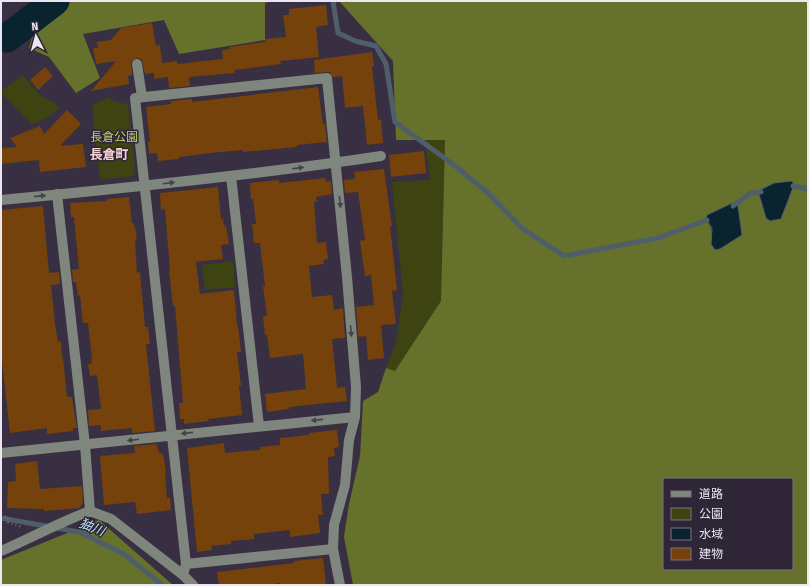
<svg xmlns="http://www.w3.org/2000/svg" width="809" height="586" viewBox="0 0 809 586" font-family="'Fira Sans Condensed','Noto Sans JP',sans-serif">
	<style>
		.green { fill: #3d4412 }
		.forest { fill: #66722c; fill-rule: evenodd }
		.water { fill: #0a242f; stroke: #4e5e6a }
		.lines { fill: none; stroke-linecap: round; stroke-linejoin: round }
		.stream { stroke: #4e5e6a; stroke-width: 5 }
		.river { stroke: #0a242f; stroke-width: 29 }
		.building { fill: #75420b }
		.path { stroke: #736c7c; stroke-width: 2.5; stroke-dasharray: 1 3; stroke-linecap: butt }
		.minor { stroke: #7e867e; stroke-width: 10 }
		.oneway { fill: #46424c }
		.labels { text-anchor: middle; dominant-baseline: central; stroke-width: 3; stroke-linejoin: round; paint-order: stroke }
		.park-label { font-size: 12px; fill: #bfd06e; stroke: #2e2537 }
		.neighbourhood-label { font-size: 13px; font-weight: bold; fill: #f6d3d3; stroke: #2e2537 }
		.water-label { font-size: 13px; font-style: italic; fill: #bde4f9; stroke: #2e2537 }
	</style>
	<rect width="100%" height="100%" fill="#382f42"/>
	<path class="green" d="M23 75 38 93 60 107 49 117 32 124 1 93V91Z
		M108 97 116 102 128 104 135 168 133 176 100 180 92 106Z
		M425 140H445L441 301 395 372 386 368 396 342 403 294 392 182 430 180Z
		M233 261 235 287 205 290 202 265Z"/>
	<path class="forest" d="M67 1H272L265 3V40L179 54 164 20 83 34 100 78 76 93 49 57 29 48 35 27Z
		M339 1H808V585H353L344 537 349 504 360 456 363 401 378 392 386 368 395 371 441 301 445 140H396L393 61ZM706 219 742 235 711 241C713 231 711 227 706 219ZM664 479H792V569H664Z
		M99 520 173 585H1V560Z"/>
	<path class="water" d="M792 181 794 185 781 219 770 221 766 218 758 191 774 183Z
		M732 203 738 206 742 235 720 249 715 250 711 244 712 228 706 219 707 215Z"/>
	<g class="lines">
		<path class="stream" d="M333 1 338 33 355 41 376 46 386 64 395 122 454 165 487 192 523 229 564 256 658 238 707 220
			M793 186 808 189
			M733 206 751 193 761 192
			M1 518 79 532 124 554 162 585"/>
		<path class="river" d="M1 37 7 38 55 1"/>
	</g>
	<path class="building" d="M326 5 328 25 316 27 319 57 280 61 281 64 235 70V73L189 77 190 86 169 88 168 77 154 79V73L145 74 142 60 139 58H136L131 62 132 75 128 76 129 84 91 91 116 61 96 64 93 48H98L97 42 111 40 121 28 152 23 156 46 160 45 162 63 177 61V64L223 59 222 50 230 49 229 47 265 42V39L286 37 283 15H289V9Z
		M372 52 374 66H372L378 120H381L383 143 367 145 363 106 345 108 342 76 333 77 330 72H327L315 73 314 60Z
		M45 67 53 76 38 90 30 80Z
		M318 87 323 125 325 124 327 142 297 145V147L243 152V150L210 153 179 157V159L158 161 157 153 149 154 148 142 150 141 146 107 171 104V101L192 99V102Z
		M67 110 81 124 60 146 83 144 86 167 40 172 39 160 1 164V148L17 147 10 138 40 126 44 134Z
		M424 151 426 173 391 177 389 155Z
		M384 169 392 226H390L397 290 392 291 396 324 381 325 384 358 368 360 366 336 358 337 356 307 374 305 371 275 365 276 360 241 365 240 358 192 345 193 344 180 355 179 354 172Z
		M325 178 326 182 331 181 332 194 316 197 317 202H314L317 243 326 242 328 259 323 260 324 264 309 266 312 297 332 295 334 310 343 308 345 338 332 339 337 388 345 387 347 401 289 407V409L267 412 265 394 306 389 303 354 270 358 267 335H265L263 316H267L263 286H265L260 243H254L252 224H256L253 199H251L250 183 279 180V183Z
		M218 187 221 219H223L224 226H226L229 244 221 245 223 259 196 262 200 294 234 290 237 324 239 333 241 352H237L241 386H239L242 415 208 419 209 421 184 424V419H180L179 403H183L175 306H173L169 271H170L165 209 161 210 160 193Z
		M129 197 132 223H134V226H135L137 239H135L137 273 140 272 145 327H148L150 344H146L155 431 132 433V428L101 431V425L89 426 88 410 101 409 97 375 90 376 88 364H92L91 358H92L88 323H83L80 295 78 296 76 282H73L72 270 79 269 74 217H71L70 203 107 201 106 199Z
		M43 206 49 273 59 272 60 284 51 285 55 324 58 342 61 341 62 357H63L67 397H72L77 428H73V431L47 434V428L10 433 1 352V210Z
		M337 430 339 447 334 448 335 456 328 457 329 494H321L323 515H318L320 533 290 537V530L254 534V539L231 541V544L211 546 212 550 197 552 187 448 224 443 225 453 260 450V447L280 445V438L309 435V433Z
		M156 444 160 454 163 453 166 473H165L167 498H170L171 510 137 514 135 502 104 505 100 456 135 453 134 446Z
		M37 461 40 489 82 486 83 502 80 508 44 511V509L7 508 8 482 16 481 15 464Z
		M323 558 326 585H280V583L266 585H219L217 572 294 563V561Z"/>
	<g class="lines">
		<path class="path" d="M1 516 8 517V522L22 527"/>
		<path class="minor" d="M137 64 142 97
			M231 176 259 426
			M57 194 85 445 90 511
			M1 200C128 188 255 175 381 156
			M1 453 355 417
			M1 551C31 538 60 522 90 511L111 519 183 575 193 585
			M186 564 333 549
			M183 575 186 564 135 98 327 78 347 277 356 387 355 417 349 440 345 485 334 525 333 549 340 585"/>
	</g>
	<defs><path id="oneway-solid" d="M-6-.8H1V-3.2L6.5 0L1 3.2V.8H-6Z"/></defs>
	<g class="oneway">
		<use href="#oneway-solid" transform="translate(298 168) rotate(-7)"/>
		<use href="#oneway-solid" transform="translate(169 183) rotate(-7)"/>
		<use href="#oneway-solid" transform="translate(40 196) rotate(-5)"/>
		<use href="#oneway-solid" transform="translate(340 202) rotate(84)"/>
		<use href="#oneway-solid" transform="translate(351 331) rotate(85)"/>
		<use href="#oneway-solid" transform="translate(317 420) rotate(174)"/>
		<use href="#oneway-solid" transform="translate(187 433) rotate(174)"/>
		<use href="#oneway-solid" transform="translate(133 440) rotate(173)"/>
	</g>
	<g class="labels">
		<g class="park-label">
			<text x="114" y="137">長倉公園</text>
		</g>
		<g class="neighbourhood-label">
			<text x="109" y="154">長倉町</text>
		</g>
		<g class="water-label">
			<text transform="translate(92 527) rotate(22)">㹨川</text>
		</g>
	</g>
	<rect width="809" height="586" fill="none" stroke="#ebe6f2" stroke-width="4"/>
	<rect x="663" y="478" width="130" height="92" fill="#2e2537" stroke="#7a7282"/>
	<rect x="671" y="491" width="20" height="6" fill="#7e867e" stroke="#7a7282"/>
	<text x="699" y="498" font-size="12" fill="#ebe6f2">道路</text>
	<rect x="671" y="508" width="20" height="12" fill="#3d4412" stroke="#7a7282"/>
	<text x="699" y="518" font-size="12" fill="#ebe6f2">公園</text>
	<rect x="671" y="528" width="20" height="12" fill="#0a242f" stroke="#7a7282"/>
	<text x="699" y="538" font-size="12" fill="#ebe6f2">水域</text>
	<rect x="671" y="548" width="20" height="12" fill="#75420b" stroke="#7a7282"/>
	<text x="699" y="558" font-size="12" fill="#ebe6f2">建物</text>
	<g transform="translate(36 36) rotate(354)" stroke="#2e2537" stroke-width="3" paint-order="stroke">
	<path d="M0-3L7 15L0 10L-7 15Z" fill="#ebe6f2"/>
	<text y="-6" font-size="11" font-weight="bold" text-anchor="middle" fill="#ebe6f2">N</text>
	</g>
</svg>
